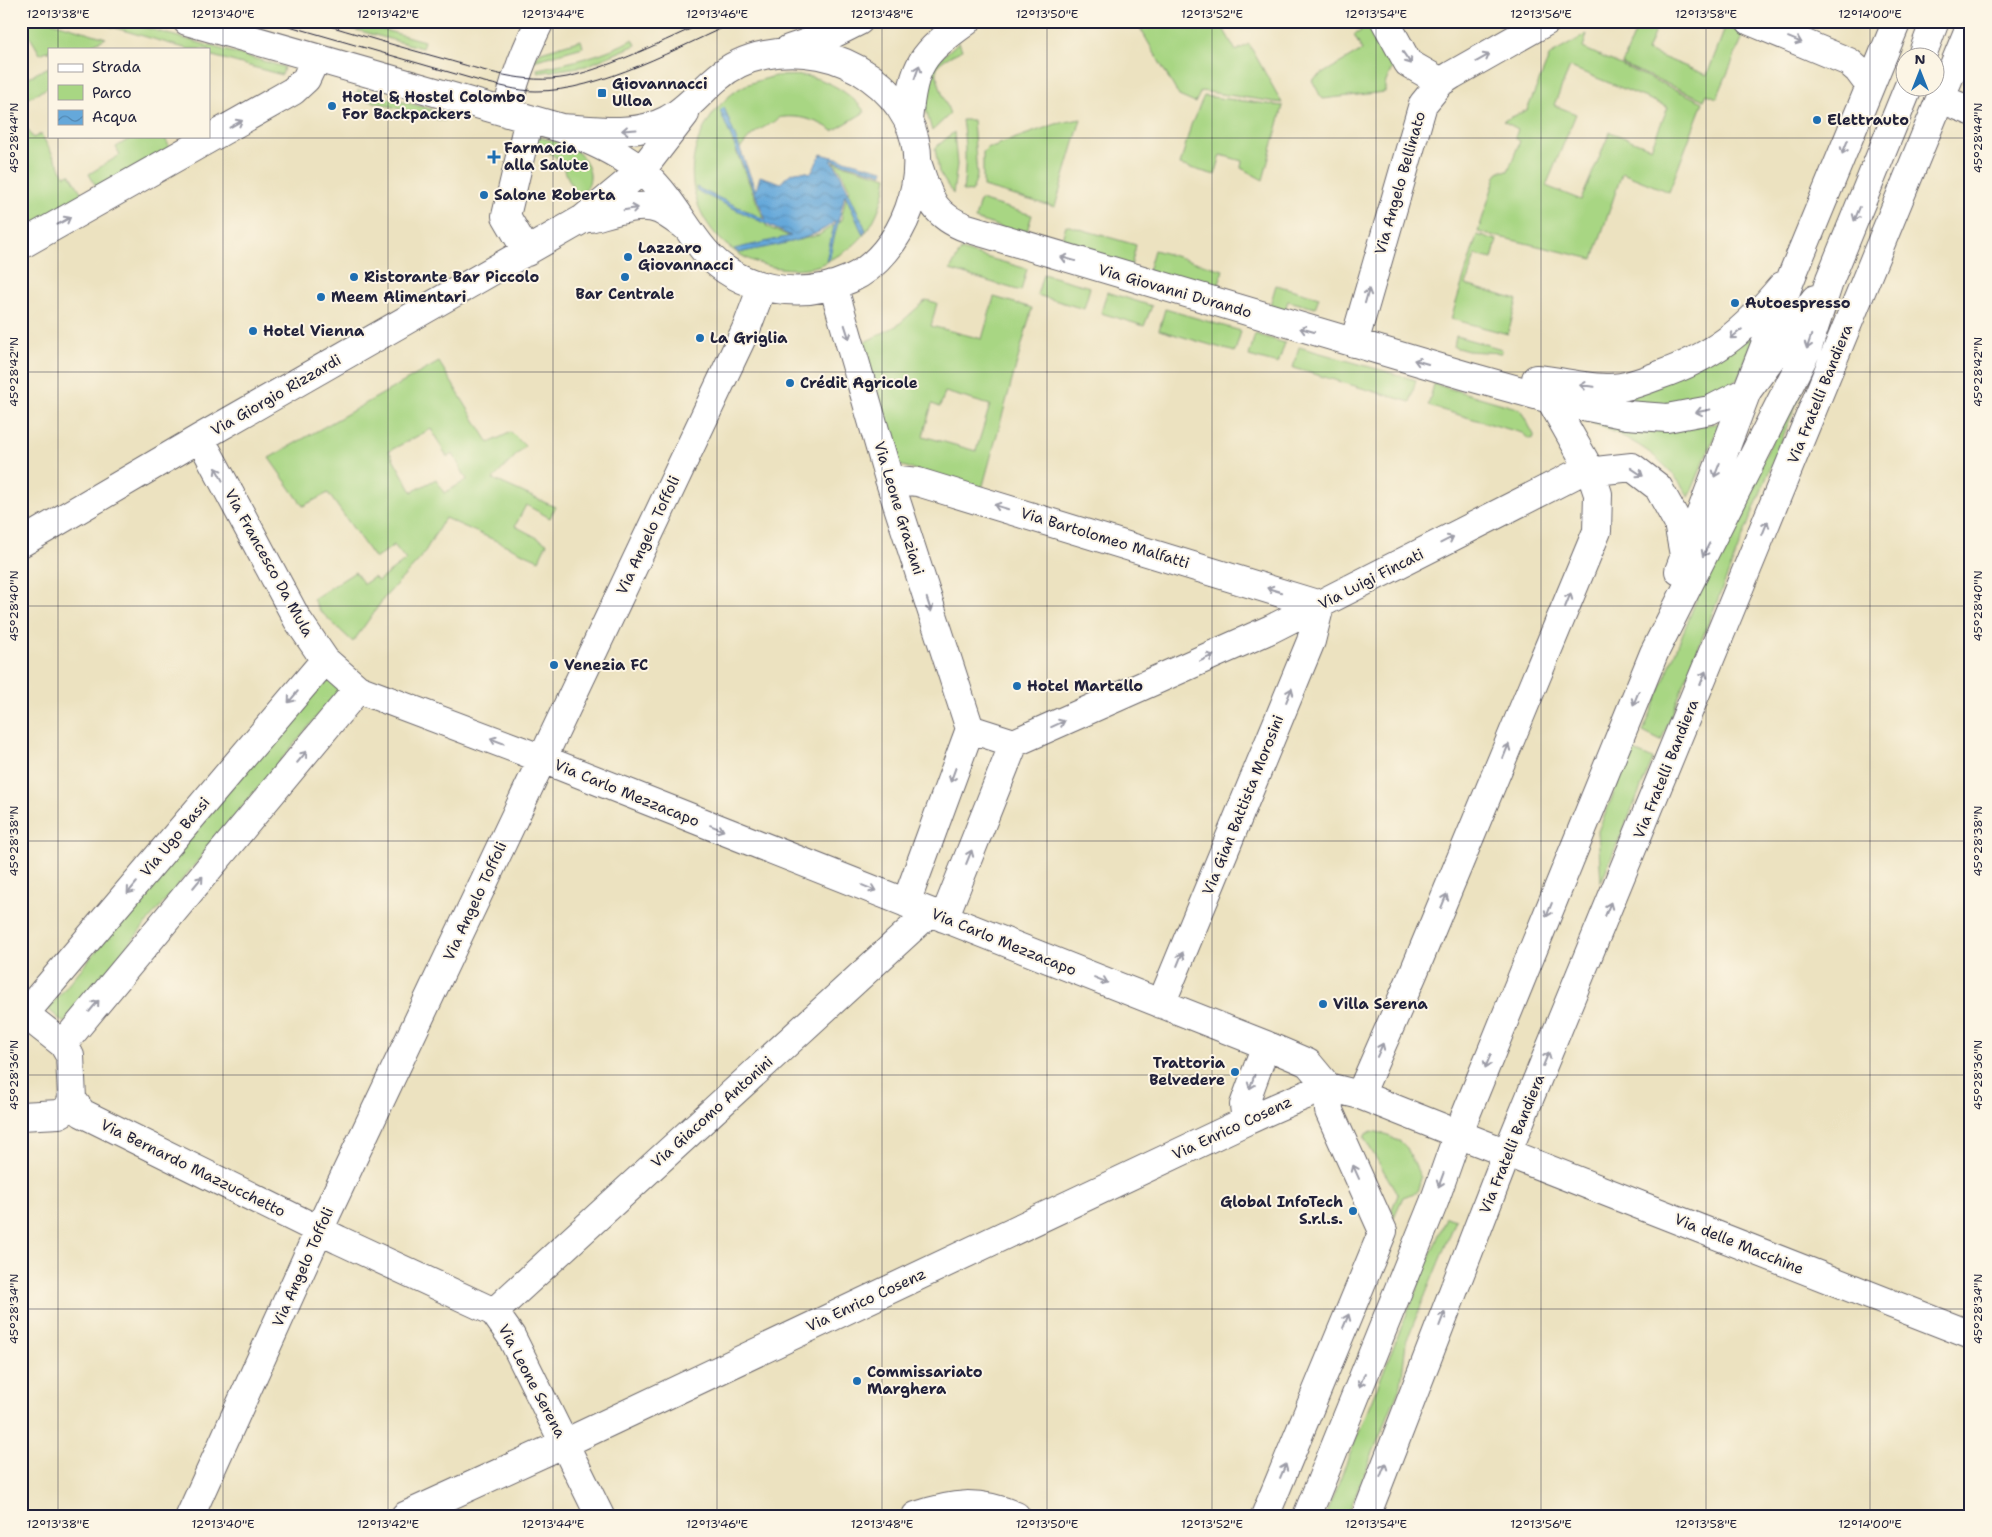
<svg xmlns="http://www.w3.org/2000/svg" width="1992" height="1537" viewBox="0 0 1992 1537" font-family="'Shantell Sans',sans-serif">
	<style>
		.green { fill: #a8d683; stroke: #657c5f; fill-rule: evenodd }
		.water { fill: url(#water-waves); stroke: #44658a }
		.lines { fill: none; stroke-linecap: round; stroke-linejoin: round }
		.minor-casing { stroke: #69656a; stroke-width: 30 }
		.major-casing { stroke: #69656a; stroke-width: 30 }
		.minor { stroke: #fff; stroke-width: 28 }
		.major { stroke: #fff; stroke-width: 28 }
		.tram { stroke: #22223b; stroke-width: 1 }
		.oneway { stroke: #9c9ca7 }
		.ticks { fill: none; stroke: #22223b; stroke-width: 1; stroke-opacity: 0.45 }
		.poi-dot { fill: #1f6fb2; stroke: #fcf5e5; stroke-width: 2 }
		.labels { text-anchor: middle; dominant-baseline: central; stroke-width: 4; stroke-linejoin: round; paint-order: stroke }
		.poi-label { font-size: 15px; font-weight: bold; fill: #22223b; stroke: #fcf5e5; text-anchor: start }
		.street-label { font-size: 15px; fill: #22223b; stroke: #fcf5e5 }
		.neatline { fill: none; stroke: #22223b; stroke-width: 2 }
		.ticks-label { font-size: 12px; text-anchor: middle; fill: #22223b }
	</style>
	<defs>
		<pattern id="water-waves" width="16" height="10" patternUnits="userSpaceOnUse" patternTransform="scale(1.25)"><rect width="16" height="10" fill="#65a8da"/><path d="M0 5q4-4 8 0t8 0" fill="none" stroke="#5388b2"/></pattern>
	</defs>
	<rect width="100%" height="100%" fill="#fcf5e5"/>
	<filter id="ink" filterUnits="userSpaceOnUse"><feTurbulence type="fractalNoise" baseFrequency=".02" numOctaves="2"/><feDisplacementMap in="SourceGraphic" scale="10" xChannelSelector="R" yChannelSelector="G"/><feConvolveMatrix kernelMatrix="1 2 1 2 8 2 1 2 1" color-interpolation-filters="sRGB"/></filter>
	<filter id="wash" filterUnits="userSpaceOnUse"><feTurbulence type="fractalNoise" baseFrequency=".0096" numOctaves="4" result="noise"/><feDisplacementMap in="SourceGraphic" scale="20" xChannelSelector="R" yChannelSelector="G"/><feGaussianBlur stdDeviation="1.12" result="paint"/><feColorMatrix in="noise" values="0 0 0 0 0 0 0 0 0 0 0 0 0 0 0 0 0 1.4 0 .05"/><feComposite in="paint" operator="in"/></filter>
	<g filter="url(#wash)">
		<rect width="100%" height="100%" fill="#ece2c0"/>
		<path class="green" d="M21 21H49L106 38 83 49H49V53L47 51 40 54 26 30 21 32Z
			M106 21H122L284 67 282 75 209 55V49H188L105 25Z
			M1136 21H1219L1236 51 1249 44 1282 103 1201 91 1195 103 1179 96Z
			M1355 21H1365L1392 68 1385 84V92L1322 99 1312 80 1362 50 1354 35 1361 31Z
			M1640 21H1659L1647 51 1707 75 1724 31 1722 29 1724 25 1744 34 1717 98 1707 94 1704 100 1622 64Z
			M355 22 424 41 422 48 353 29Z
			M1587 34 1583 48 1703 102 1669 192 1622 173 1593 259 1478 232 1496 176 1499 171H1508L1520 141 1515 138 1518 129 1503 121 1527 110 1550 55ZM1570 67 1668 107 1651 148 1610 132 1581 200 1546 186 1576 114 1554 105Z
			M633 39 636 45 586 66 538 73 537 69C569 63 605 55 633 39Z
			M581 40 583 47 533 61 541 52Z
			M959 42 962 50C955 54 943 59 938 65 932 72 947 105 950 114L932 131 923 99 933 65Z
			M49 67V87L21 102V81Z
			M775 76C785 76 794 75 804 76 826 78 852 94 865 112L833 131C818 120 796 114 778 118V120C768 125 759 129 750 137 745 142 742 148 736 151L767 227 799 240 819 235 841 220 846 197 850 190 841 171 834 162 887 177C882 212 867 243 833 258 827 261 820 266 813 267 723 283 657 189 713 114 721 103 733 91 746 85 755 81 766 79 775 76Z
			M358 90 446 113 444 121 356 97Z
			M1204 96 1283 106 1263 180 1241 168 1242 161 1221 155 1215 175 1180 165 1191 125Z
			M1081 119 1055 207 983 187V152L988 147H995L999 144 1056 124Z
			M962 120H973L977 176 972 192 963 191C966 167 966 145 962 120Z
			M23 122 33 138 41 134 65 176 70 174 84 197 21 233V123Z
			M954 132 957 165 953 194 939 172 935 148Z
			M530 135C552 141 579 143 588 167 592 176 590 185 584 192H574C561 162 562 154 528 145Z
			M134 136H164L170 148 98 190 89 174 120 155 116 147Z
			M980 200 1032 215 1026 235 975 219Z
			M1066 225 1136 245 1131 266 1060 246Z
			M1477 235 1497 240 1492 259 1475 255 1466 285 1517 300 1508 334 1451 319Z
			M961 250 1027 269 1021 291 950 270Z
			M1154 250 1223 270 1217 291 1148 271Z
			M1043 274 1090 287 1084 309 1037 295Z
			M1276 285 1319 297 1315 308 1288 301 1285 310 1270 305Z
			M1107 292 1152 306 1144 326 1101 313Z
			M994 297 1032 308 982 489 899 465 861 344 898 325 926 300 937 303 931 326 982 339ZM945 392 990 405 976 451 923 436 932 404 940 407Z
			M1165 309 1241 331 1235 352 1159 330Z
			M1255 334 1285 343 1278 364 1249 356Z
			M1456 336 1502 349 1501 353 1468 351 1454 347Z
			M1751 337 1754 338 1738 378 1716 393 1695 401 1670 404H1635L1596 394Z
			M1299 347 1416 380 1410 402 1293 368Z
			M1819 347 1661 741 1643 732 1710 566Z
			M439 362 489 443 511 432 525 446 493 479 555 507 550 518 526 505 515 526 547 543 539 560 445 518 421 558 384 598 353 642 320 611 313 599 355 572 364 584 374 577 378 581 406 560 394 545 375 559 328 493 303 506 269 458ZM431 429 447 457 453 454 467 480 444 493 436 479 412 492 389 451Z
			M1434 384 1520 409 1534 435V438L1529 439 1522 433 1428 406Z
			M1591 418 1676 429 1720 423 1689 497C1665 456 1633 439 1590 422Z
			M326 673 342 686 64 1023 48 1009Z
			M1632 750 1653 759 1601 882 1598 831Z
			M1372 1131 1381 1133 1401 1142 1407 1148 1421 1178 1417 1192 1403 1197 1394 1217 1392 1209 1398 1195 1364 1138 1366 1134Z
			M1446 1217 1456 1220 1406 1342 1401 1384 1347 1516H1325Z"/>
		<path class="water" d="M724 107 756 191 760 176 781 183C789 172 798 169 811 173L821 154 883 170V174L831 160 839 171 866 230 863 235 845 194 829 259 826 261 835 221C813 242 768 246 739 253L734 249 791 236 697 191 696 187 766 220 720 111Z"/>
	</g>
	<g filter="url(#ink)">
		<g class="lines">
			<defs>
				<path id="minor" d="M187 21 561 128C591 141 622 153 647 176 670 197 684 226 704 250 738 291 801 301 850 279 903 255 935 171 907 119 890 86 855 62 819 55 784 48 744 54 717 78 700 92 687 110 667 120 635 137 596 130 561 128
					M1385 21 1408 63 1441 82
					M1750 21 1849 62 1858 70 1870 86
					M789 49 833 34 859 21
					M1941 99 1971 111
					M507 113C513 80 525 51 540 21
					M908 120C914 63 921 54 967 21
					M918 165C929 197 932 215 967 228L1467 376 1550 399 1627 415 1667 418 1710 410 1747 391 1793 273 1897 21
					M590 218C610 213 640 201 660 210 668 214 676 220 683 225
					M21 245 293 91 306 79 316 58
					M527 252 506 216 529 119
					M833 285 889 479 970 729
					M1354 343 1423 104 1441 82 1452 75 1547 21
					M1536 379C1560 381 1585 388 1609 388 1625 388 1641 382 1657 376 1714 356 1743 333 1782 286
					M200 438 297 619 325 660 358 689 522 751 1266 1045 1308 1063 1328 1087 1360 1095 1458 1134
					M889 479 918 482 1320 605 1311 641 1161 1004
					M21 543 200 438 583 219 641 171 685 114
					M1014 743 1271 629 1578 473 1632 467 1658 487 1678 523 1684 555
					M906 903 970 729
					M944 918 1014 743 970 729
					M21 1011 63 1044 70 1056 72 1099 68 1109 59 1114 21 1116
					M23 1011 33 1004 325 660
					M63 1044 358 689
					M1360 1095 1413 974 1597 531 1598 494 1590 470 1550 399
					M72 1099 82 1113 339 1240 494 1312 511 1336 600 1516
					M1246 1121 1244 1105 1266 1045
					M1507 1153 1971 1335
					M494 1312 930 912
					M190 1516 327 1213 747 327 762 287
					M405 1516 565 1443 1246 1121C1273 1109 1300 1096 1328 1087L1329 1111 1383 1231 1265 1516
					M916 1516C953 1503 978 1500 1016 1516"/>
				<path id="major" d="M1921 58 1935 21
					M1679 571 1747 391 1815 299
					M1458 1134 1507 1153
					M1307 1516 1434 1202 1458 1134 1654 653 1807 350 1830 279 1908 88
					M1366 1516 1507 1153 1971 24"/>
			</defs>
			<use href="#minor" class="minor-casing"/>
			<use href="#major" class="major-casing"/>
			<use href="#minor" class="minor"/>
			<use href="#major" class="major"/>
			<path class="tram" d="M272 21 480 81C498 85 517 91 536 91 599 92 680 46 738 21
				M313 21C356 34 400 47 444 59 483 70 525 85 567 77 612 67 665 40 708 21"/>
		</g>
		<defs><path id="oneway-shaft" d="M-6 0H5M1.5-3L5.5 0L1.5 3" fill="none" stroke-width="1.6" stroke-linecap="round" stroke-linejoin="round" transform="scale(1.25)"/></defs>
		<g class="oneway">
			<use href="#oneway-shaft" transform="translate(1795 40) rotate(22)"/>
			<use href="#oneway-shaft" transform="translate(1407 58) rotate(55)"/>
			<use href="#oneway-shaft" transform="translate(1483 58) rotate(-29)"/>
			<use href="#oneway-shaft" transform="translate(917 72) rotate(-70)"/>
			<use href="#oneway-shaft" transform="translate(236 124) rotate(-29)"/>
			<use href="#oneway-shaft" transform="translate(629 130) rotate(176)"/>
			<use href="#oneway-shaft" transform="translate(1845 147) rotate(112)"/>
			<use href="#oneway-shaft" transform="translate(631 209) rotate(-9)"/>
			<use href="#oneway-shaft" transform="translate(1857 214) rotate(112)"/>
			<use href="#oneway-shaft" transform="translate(64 221) rotate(-29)"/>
			<use href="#oneway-shaft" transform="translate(1068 259) rotate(-164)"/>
			<use href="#oneway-shaft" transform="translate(1367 296) rotate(-74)"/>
			<use href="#oneway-shaft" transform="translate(1307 330) rotate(-164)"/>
			<use href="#oneway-shaft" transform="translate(847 332) rotate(72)"/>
			<use href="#oneway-shaft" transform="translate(1736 334) rotate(141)"/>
			<use href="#oneway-shaft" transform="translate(1809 342) rotate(108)"/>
			<use href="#oneway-shaft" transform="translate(1421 362) rotate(-164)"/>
			<use href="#oneway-shaft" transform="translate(1587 386) rotate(-174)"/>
			<use href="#oneway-shaft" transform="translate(1703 411) rotate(168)"/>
			<use href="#oneway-shaft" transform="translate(1717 470) rotate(111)"/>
			<use href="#oneway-shaft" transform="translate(1637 472) rotate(34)"/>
			<use href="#oneway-shaft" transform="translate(219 474) rotate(-118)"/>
			<use href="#oneway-shaft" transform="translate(1001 507) rotate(-163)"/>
			<use href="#oneway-shaft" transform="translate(1765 528) rotate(-68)"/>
			<use href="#oneway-shaft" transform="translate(1447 540) rotate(-27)"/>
			<use href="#oneway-shaft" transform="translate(1706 550) rotate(117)"/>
			<use href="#oneway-shaft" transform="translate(1274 590) rotate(-163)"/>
			<use href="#oneway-shaft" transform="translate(1568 600) rotate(-68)"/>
			<use href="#oneway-shaft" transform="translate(929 605) rotate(72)"/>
			<use href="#oneway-shaft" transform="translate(1207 658) rotate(-24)"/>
			<use href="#oneway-shaft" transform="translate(1703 678) rotate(-68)"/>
			<use href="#oneway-shaft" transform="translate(1289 695) rotate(-68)"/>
			<use href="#oneway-shaft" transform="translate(293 697) rotate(130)"/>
			<use href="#oneway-shaft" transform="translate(1636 698) rotate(112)"/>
			<use href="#oneway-shaft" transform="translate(1058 724) rotate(-24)"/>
			<use href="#oneway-shaft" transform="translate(497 741) rotate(-159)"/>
			<use href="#oneway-shaft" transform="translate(1506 751) rotate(-68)"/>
			<use href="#oneway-shaft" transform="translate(302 757) rotate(-50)"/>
			<use href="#oneway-shaft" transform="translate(953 775) rotate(110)"/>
			<use href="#oneway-shaft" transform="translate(717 828) rotate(22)"/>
			<use href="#oneway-shaft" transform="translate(969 857) rotate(-68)"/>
			<use href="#oneway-shaft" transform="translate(198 882) rotate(-50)"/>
			<use href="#oneway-shaft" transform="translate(132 888) rotate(130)"/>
			<use href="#oneway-shaft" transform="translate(869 888) rotate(22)"/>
			<use href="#oneway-shaft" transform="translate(1444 901) rotate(-68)"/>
			<use href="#oneway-shaft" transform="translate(1608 909) rotate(-68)"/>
			<use href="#oneway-shaft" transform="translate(1549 910) rotate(112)"/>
			<use href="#oneway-shaft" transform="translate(1180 959) rotate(-68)"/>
			<use href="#oneway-shaft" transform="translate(1101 980) rotate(22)"/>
			<use href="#oneway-shaft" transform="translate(94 1006) rotate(-50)"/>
			<use href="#oneway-shaft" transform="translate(1380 1050) rotate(-66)"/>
			<use href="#oneway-shaft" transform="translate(1546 1059) rotate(-68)"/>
			<use href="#oneway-shaft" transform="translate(1488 1061) rotate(112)"/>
			<use href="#oneway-shaft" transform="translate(1252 1082) rotate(110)"/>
			<use href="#oneway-shaft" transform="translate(1356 1172) rotate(-114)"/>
			<use href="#oneway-shaft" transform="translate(1441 1180) rotate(110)"/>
			<use href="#oneway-shaft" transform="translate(1442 1319) rotate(-69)"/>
			<use href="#oneway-shaft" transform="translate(1346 1321) rotate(-67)"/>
			<use href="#oneway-shaft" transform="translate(1362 1380) rotate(112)"/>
			<use href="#oneway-shaft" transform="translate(1383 1470) rotate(-69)"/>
			<use href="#oneway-shaft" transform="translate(1283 1471) rotate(-67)"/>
		</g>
	</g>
	<path class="ticks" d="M58 21V49M223 21V1516M388 21V1516M553 21V1516M717 21V1516M882 21V1516M1047 21V1516M1212 21V1516M1376 21V1516M1541 21V1516M1706 21V1516M1870 21V1516M58 136V1516M21 138H1971M21 372H1971M21 606H1971M21 841H1971M21 1075H1971M21 1309H1971"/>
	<g class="poi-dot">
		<rect x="597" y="88" width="10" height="10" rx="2.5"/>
		<circle cx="332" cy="106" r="5"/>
		<circle cx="1817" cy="120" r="5"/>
		<path d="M491.5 149.5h5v5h5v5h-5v5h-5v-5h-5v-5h5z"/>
		<circle cx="484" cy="195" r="5"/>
		<circle cx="628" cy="257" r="5"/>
		<circle cx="354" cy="277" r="5"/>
		<circle cx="625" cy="277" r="5"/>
		<circle cx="321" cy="297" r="5"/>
		<circle cx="1735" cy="303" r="5"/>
		<circle cx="253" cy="331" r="5"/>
		<circle cx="700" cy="338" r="5"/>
		<circle cx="790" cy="383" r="5"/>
		<circle cx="554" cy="665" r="5"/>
		<circle cx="1017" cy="686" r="5"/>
		<circle cx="1323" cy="1004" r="5"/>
		<circle cx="1235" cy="1072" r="5"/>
		<circle cx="1353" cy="1211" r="5"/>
		<circle cx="857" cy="1381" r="5"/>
	</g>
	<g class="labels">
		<g class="poi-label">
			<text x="612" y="84">Giovannacci<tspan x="612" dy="17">Ulloa</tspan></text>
			<text x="342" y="97">Hotel &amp; Hostel Colombo<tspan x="342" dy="17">For Backpackers</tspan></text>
			<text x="1827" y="120">Elettrauto</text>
			<text x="504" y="148">Farmacia<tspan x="504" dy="17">alla Salute</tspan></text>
			<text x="494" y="195">Salone Roberta</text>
			<text x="638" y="248">Lazzaro<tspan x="638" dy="17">Giovannacci</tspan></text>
			<text x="364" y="277">Ristorante Bar Piccolo</text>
			<text x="625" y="294" text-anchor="middle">Bar Centrale</text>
			<text x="331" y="297">Meem Alimentari</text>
			<text x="1745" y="303">Autoespresso</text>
			<text x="263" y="331">Hotel Vienna</text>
			<text x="710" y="338">La Griglia</text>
			<text x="800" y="383">Crédit Agricole</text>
			<text x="564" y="665">Venezia FC</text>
			<text x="1027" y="686">Hotel Martello</text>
			<text x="1333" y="1004">Villa Serena</text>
			<text x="1225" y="1063" text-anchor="end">Trattoria<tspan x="1225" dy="17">Belvedere</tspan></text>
			<text x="1343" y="1202" text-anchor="end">Global InfoTech<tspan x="1343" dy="17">S.r.l.s.</tspan></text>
			<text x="867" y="1372">Commissariato<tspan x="867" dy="17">Marghera</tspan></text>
		</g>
		<g class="street-label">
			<text transform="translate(1400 183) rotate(-74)">Via Angelo Bellinato</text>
			<text transform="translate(1175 291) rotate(16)">Via Giovanni Durando</text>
			<text transform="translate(1820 394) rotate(-68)">Via Fratelli Bandiera</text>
			<text transform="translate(276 395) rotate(-30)">Via Giorgio Rizzardi</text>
			<text transform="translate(899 508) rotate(73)">Via Leone Graziani</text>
			<text transform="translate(648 535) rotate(-65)">Via Angelo Toffoli</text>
			<text transform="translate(1105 538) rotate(17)">Via Bartolomeo Malfatti</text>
			<text transform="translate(269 563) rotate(61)">Via Francesco Da Mula</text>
			<text transform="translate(1371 579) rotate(-27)">Via Luigi Fincati</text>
			<text transform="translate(1666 769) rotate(-68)">Via Fratelli Bandiera</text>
			<text transform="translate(627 793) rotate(22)">Via Carlo Mezzacapo</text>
			<text transform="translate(1243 805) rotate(-68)">Via Gian Battista Morosini</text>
			<text transform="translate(175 837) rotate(-50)">Via Ugo Bassi</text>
			<text transform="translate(475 901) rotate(-65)">Via Angelo Toffoli</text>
			<text transform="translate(1004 942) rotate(22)">Via Carlo Mezzacapo</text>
			<text transform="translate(712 1112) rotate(-42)">Via Giacomo Antonini</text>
			<text transform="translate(1232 1128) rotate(-25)">Via Enrico Cosenz</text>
			<text transform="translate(1512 1144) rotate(-68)">Via Fratelli Bandiera</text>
			<text transform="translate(193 1168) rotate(26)">Via Bernardo Mazzucchetto</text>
			<text transform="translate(1739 1244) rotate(22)">Via delle Macchine</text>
			<text transform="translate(303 1267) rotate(-66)">Via Angelo Toffoli</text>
			<text transform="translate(866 1300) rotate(-25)">Via Enrico Cosenz</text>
			<text transform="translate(532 1381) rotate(62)">Via Leone Serena</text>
		</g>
	</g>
	<rect width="1992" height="1537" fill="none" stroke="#fcf5e5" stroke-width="55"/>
	<rect x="48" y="48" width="162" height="90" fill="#fcf5e5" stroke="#a5a1a1"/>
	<rect x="58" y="64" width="25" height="8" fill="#ffffff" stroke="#a5a1a1"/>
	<text x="92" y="72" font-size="15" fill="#22223b">Strada</text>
	<rect x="58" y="85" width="25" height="15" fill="#a8d683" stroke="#a5a1a1"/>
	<text x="92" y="98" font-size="15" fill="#22223b">Parco</text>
	<rect x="58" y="110" width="25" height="15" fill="url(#water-waves)" stroke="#a5a1a1"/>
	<text x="92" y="122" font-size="15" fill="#22223b">Acqua</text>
	<g transform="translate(1920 72)"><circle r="24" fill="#fcf5e5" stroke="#a5a1a1"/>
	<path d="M0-4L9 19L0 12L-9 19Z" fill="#1f6fb2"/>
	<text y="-8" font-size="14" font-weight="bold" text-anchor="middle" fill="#22223b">N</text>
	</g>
	<rect x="28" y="28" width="1936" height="1482" class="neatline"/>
	<g class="ticks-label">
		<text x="58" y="18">12°13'38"E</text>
		<text x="223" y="18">12°13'40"E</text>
		<text x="388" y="18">12°13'42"E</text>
		<text x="553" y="18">12°13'44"E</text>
		<text x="717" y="18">12°13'46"E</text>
		<text x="882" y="18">12°13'48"E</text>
		<text x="1047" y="18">12°13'50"E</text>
		<text x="1212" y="18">12°13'52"E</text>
		<text x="1376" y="18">12°13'54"E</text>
		<text x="1541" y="18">12°13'56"E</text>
		<text x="1706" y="18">12°13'58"E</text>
		<text x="1870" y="18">12°14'00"E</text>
		<text transform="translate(14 138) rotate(-90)" y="4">45°28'44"N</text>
		<text transform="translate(1978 138) rotate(-90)" y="4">45°28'44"N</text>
		<text transform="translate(14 372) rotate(-90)" y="4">45°28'42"N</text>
		<text transform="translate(1978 372) rotate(-90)" y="4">45°28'42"N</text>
		<text transform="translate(14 606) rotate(-90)" y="4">45°28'40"N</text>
		<text transform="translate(1978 606) rotate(-90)" y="4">45°28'40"N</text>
		<text transform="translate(14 841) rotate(-90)" y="4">45°28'38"N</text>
		<text transform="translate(1978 841) rotate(-90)" y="4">45°28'38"N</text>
		<text transform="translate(14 1075) rotate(-90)" y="4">45°28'36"N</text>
		<text transform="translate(1978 1075) rotate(-90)" y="4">45°28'36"N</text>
		<text transform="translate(14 1309) rotate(-90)" y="4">45°28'34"N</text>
		<text transform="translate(1978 1309) rotate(-90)" y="4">45°28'34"N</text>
		<text x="58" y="1528">12°13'38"E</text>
		<text x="223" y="1528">12°13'40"E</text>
		<text x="388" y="1528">12°13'42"E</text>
		<text x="553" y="1528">12°13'44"E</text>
		<text x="717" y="1528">12°13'46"E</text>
		<text x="882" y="1528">12°13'48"E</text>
		<text x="1047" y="1528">12°13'50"E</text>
		<text x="1212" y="1528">12°13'52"E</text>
		<text x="1376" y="1528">12°13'54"E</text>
		<text x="1541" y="1528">12°13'56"E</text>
		<text x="1706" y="1528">12°13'58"E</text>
		<text x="1870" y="1528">12°14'00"E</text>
	</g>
</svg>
